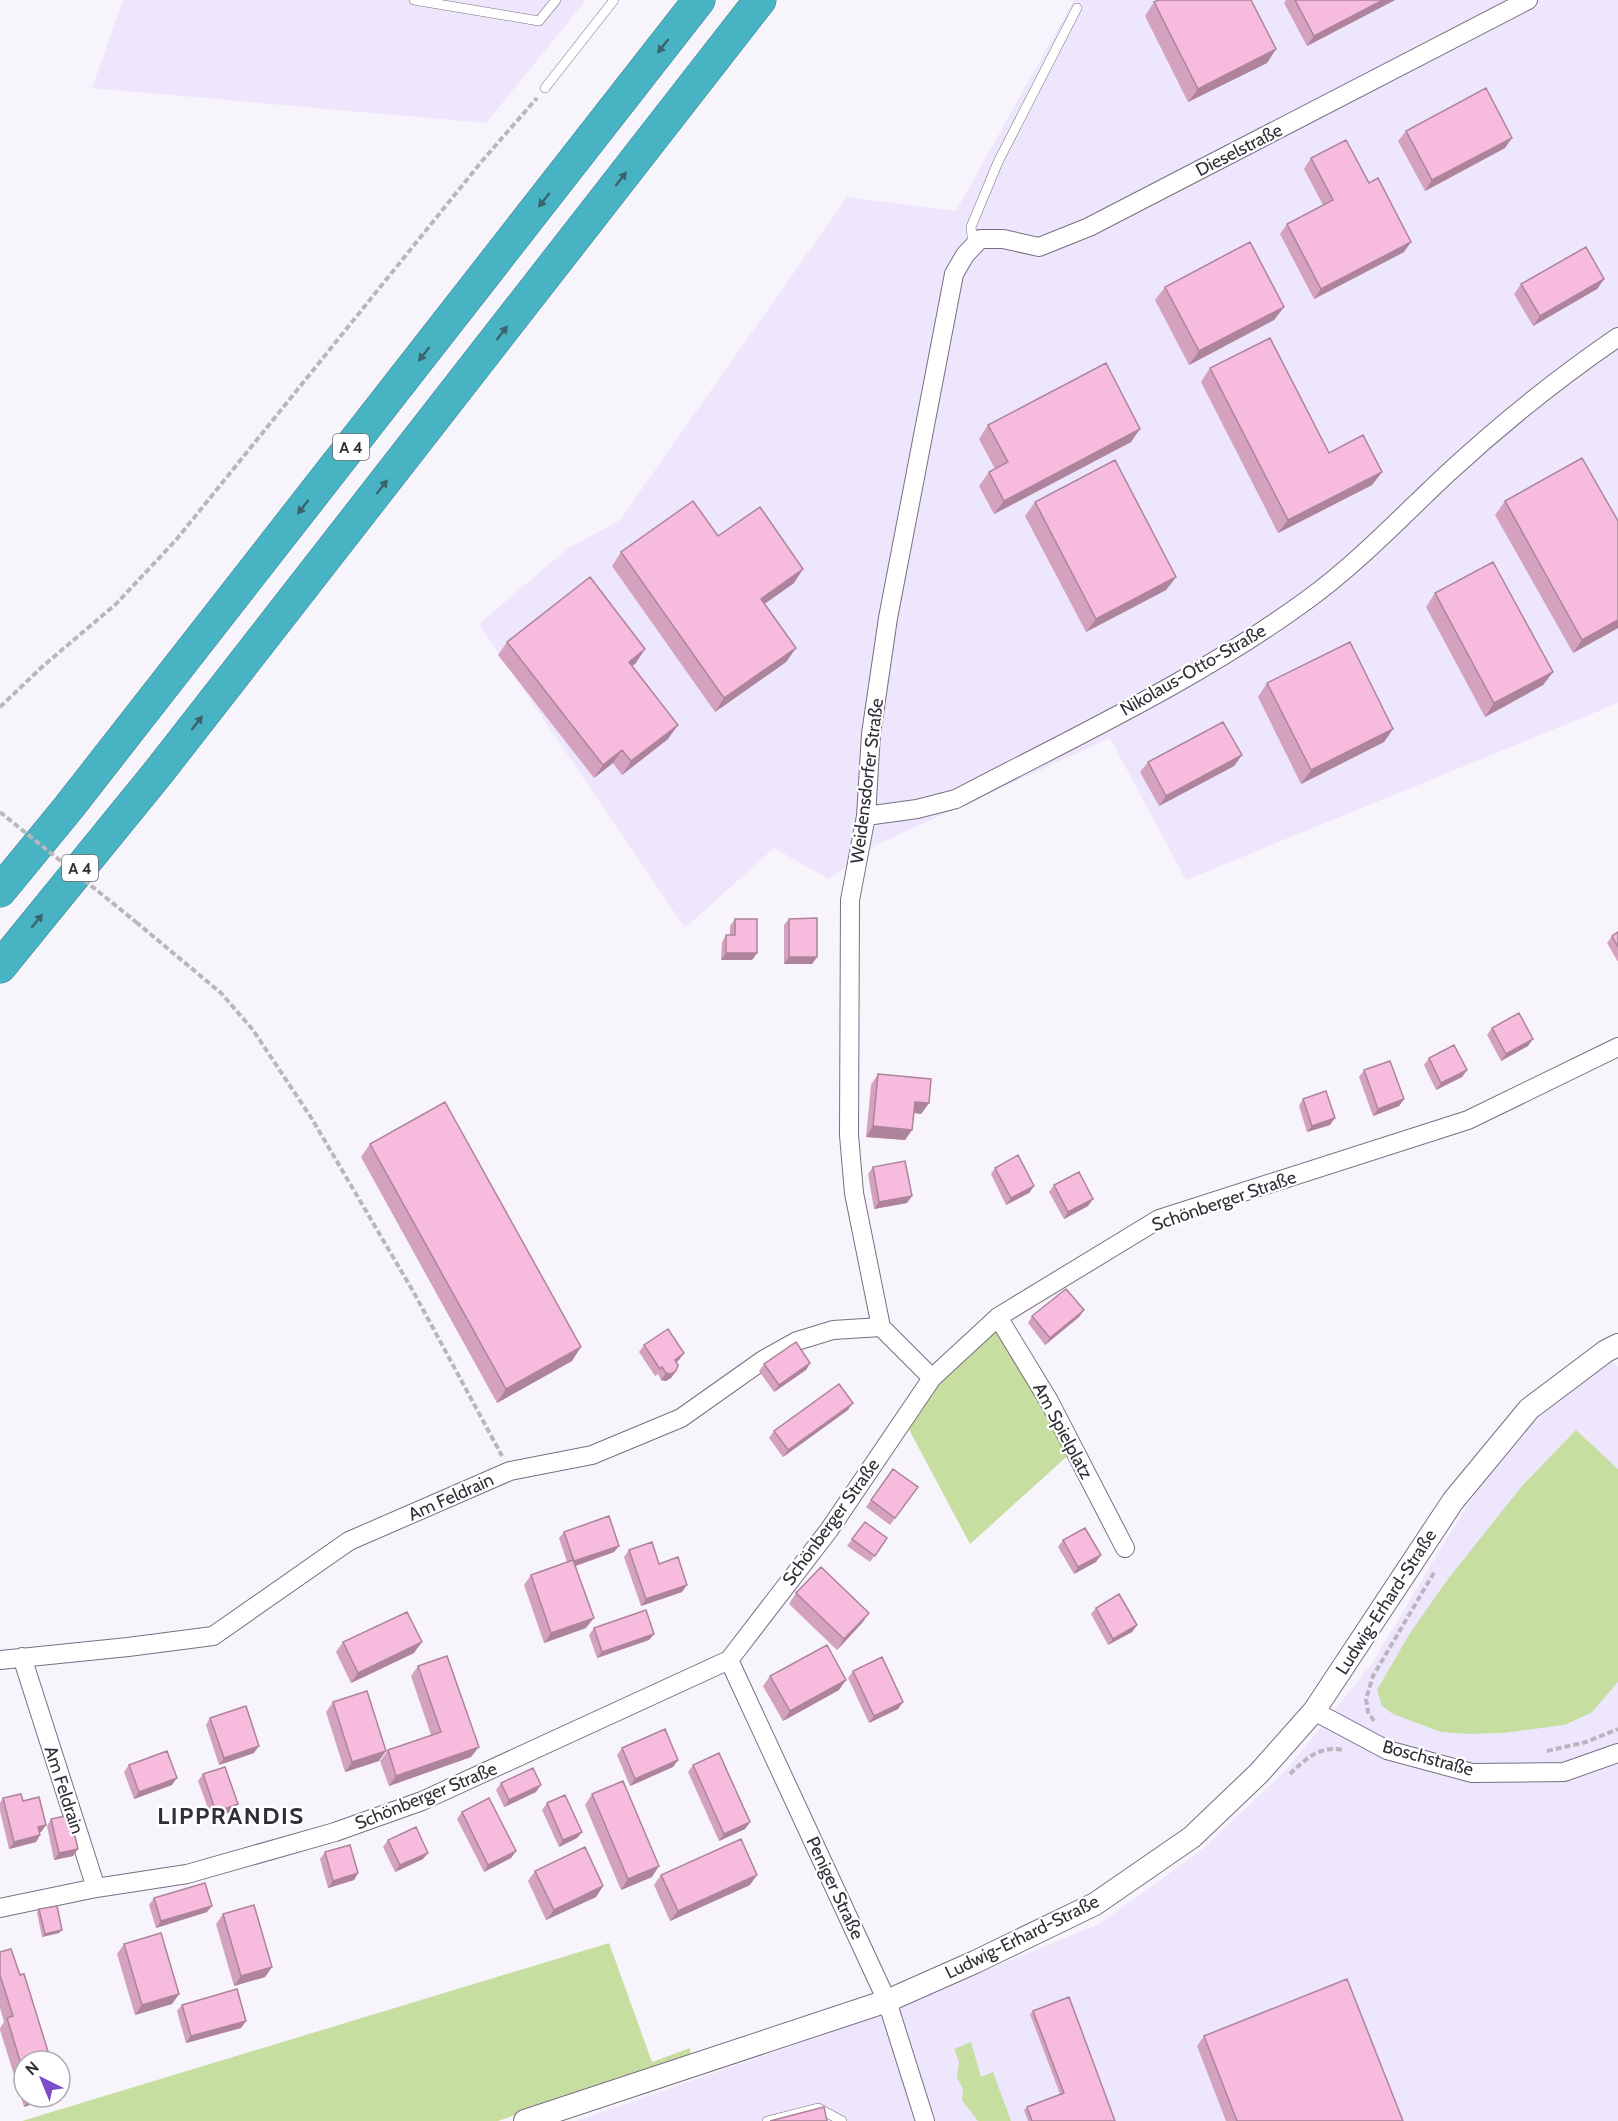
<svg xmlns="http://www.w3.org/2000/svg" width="1618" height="2121" viewBox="0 0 1618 2121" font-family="Cabin,sans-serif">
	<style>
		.built { fill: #ede6fc }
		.green { fill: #c6de9f }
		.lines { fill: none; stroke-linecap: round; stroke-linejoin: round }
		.service-casing { stroke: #777082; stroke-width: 10 }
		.minor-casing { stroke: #777082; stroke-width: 20 }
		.tertiary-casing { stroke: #777082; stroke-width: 24 }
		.motorway-casing { stroke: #408492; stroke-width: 33 }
		.path { stroke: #b9b6be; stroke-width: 4; stroke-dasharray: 6 3; stroke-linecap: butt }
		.service { stroke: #fff; stroke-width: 9 }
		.minor { stroke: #fff; stroke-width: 18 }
		.tertiary { stroke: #fff; stroke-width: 22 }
		.motorway { stroke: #48b3c3; stroke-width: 32 }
		.path-bridge { stroke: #b9b6be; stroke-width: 4; stroke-dasharray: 6 3; stroke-linecap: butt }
		.wall { fill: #d4a2be }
		.shaded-wall { fill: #ad849b }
		.building { fill: #f7bcdd; stroke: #ad849b; stroke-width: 1.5 }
		.oneway { fill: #3a636e }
		.labels { text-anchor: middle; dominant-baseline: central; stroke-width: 4.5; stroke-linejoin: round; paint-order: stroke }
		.shield { fill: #fff; stroke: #6f6d72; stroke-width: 1.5 }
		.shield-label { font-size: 16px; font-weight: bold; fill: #312e36 }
		.street-label { font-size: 18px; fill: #312e36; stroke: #fff }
		.district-label { font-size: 24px; font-weight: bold; letter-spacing: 1.5px; fill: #312e36; stroke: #fff }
	</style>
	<rect width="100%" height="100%" fill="#f7f4fc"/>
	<path class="built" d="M123 0H586L486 123 92 88Z
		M1074 0H1618V703L1186 880 1110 738 876 845 829 879 774 848 685 928 479 624 567 549 620 520 847 197 956 211Z
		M1612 1361 1618 1367V2121H577L868 2019 1099 1924 1203 1849 1286 1770 1371 1665 1460 1517 1490 1472 1528 1428 1567 1393Z"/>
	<path class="green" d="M998 1317 1074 1450 970 1544 904 1420Z
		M1576 1430 1618 1469V1682L1591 1713 1564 1725 1502 1733 1467 1734 1441 1732 1393 1714 1382 1706 1377 1690 1410 1633 1448 1579 1522 1486Z
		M609 1943 652 2062 690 2048 691 2055 498 2121H22Z
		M971 2042 981 2077 993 2072 1011 2121H978L962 2100 963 2089 957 2078 959 2061 954 2049Z"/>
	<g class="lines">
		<defs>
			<path id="service" d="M414 0 539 21 556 0
				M545 88 614 0
				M973 245 971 227 998 162 1077 8
				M767 2121 818 2108 842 2121"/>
			<path id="minor" d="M866 816 917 809 956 799C1074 737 1199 679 1307 600 1358 563 1402 516 1448 473 1501 424 1558 378 1618 337
				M998 1317 1049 1401 1125 1548
				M932 1378 881 1327 854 1193 849 1135 850 900 866 816 871 734 888 618 954 274 965 255 980 239H1003L1039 247 1089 227 1528 0
				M22 1657 96 1888
				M0 1660 128 1647 213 1636 349 1541 510 1471 592 1455 681 1418 763 1360 797 1341 833 1330 881 1327
				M729 1660 887 2001 925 2121
				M1314 1711 1387 1750 1472 1773 1564 1772 1618 1753
				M0 1908 96 1888 187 1874 335 1832 422 1801 729 1660 829 1530 932 1378 998 1317 1159 1219 1468 1120 1618 1047"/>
			<path id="tertiary" d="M525 2121 887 2001 975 1962 1095 1904 1192 1837 1259 1773 1314 1711 1453 1501 1529 1409 1606 1351 1618 1345"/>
			<path id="motorway" d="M0 891 69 807 699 0
				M0 967 161 769 760 0"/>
		</defs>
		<use href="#service" class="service-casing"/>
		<use href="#minor" class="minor-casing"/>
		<use href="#tertiary" class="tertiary-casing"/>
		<use href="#motorway" class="motorway-casing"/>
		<path class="path" d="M0 707 43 666 116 604 176 540 482 161 537 98
			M136 922 221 993 253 1030 312 1119 413 1291 502 1456
			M1374 1721 1368 1712 1366 1699 1373 1676 1435 1571
			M1547 1751 1586 1742 1618 1729
			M1290 1774C1305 1759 1320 1745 1343 1750"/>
		<use href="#service" class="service"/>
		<use href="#minor" class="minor"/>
		<use href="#tertiary" class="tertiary"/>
		<use href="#motorway" class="motorway"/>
		<path class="path-bridge" d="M0 812 136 922"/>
	</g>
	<path class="wall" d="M1286 0H1395L1307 46 1284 3Z
		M1154 2 1276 49 1267 63 1188 102 1145 16Z
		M1406 131 1505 148 1425 191 1398 141Z
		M1311 158 1404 252 1314 299 1280 234 1287 224 1323 205 1304 169Z
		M1604 279 1597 289 1533 326 1514 294 1521 284Z
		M1165 287 1284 307 1274 320 1189 365 1155 300Z
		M1210 368 1329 453 1382 472 1372 485 1278 533 1201 382Z
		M988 425 1131 442 994 514 979 486 989 472 995 469 979 439Z
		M1505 501 1618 628 1573 653 1495 515Z
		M1035 502 1176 577 1166 590 1086 632 1025 516Z
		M718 536 794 583 764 604 796 648 786 662 715 712 612 566 621 552Z
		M1435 593 1553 672 1543 685 1485 717 1426 607Z
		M507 642 636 663 632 666 668 739 622 775 613 763 594 778 498 655Z
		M1267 683 1393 729 1384 742 1301 784 1258 697Z
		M1242 755 1234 766 1159 806 1140 772 1148 762Z
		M735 919 757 953 752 960H721L722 942 726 935H730V926Z
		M789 919 817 957 812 964H784V925Z
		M1618 932V962L1607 943 1612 936Z
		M1492 1028 1528 1046 1501 1061 1487 1035Z
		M1429 1058 1467 1070 1462 1077 1436 1090 1424 1065Z
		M1364 1070 1404 1099 1399 1106 1373 1116 1359 1077Z
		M878 1074 929 1103 921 1114 914 1113 912 1130 905 1140 866 1137 871 1085Z
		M1303 1099 1330 1125 1307 1132 1299 1106Z
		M370 1144 572 1361 497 1403 361 1157Z
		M873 1167 907 1203 874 1209 868 1174Z
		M995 1168 1034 1186 1029 1193 1006 1205 991 1174Z
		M1054 1185 1088 1206 1064 1219 1049 1192Z
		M1084 1310 1079 1317 1045 1345 1028 1323 1032 1316Z
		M644 1345 684 1353 679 1360 676 1362V1371L671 1378 666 1381 661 1380 658 1374 655 1376 639 1352Z
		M810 1363 806 1370 774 1392 759 1371 764 1364Z
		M848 1410 783 1457 769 1438 774 1431Z
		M893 1469 918 1487 890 1525 866 1507Z
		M865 1522 887 1538 870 1562 847 1546Z
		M564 1532 619 1546 614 1552 576 1566 586 1628 544 1643 524 1585 531 1575 567 1562 559 1538Z
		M1063 1540 1096 1562 1074 1574 1058 1547Z
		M629 1550 682 1592 641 1606 624 1557Z
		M796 1593 869 1613 862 1623 837 1650 789 1604Z
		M1096 1608 1137 1625 1132 1632 1108 1645 1091 1614Z
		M594 1628 654 1634 649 1640 597 1658 589 1635Z
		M343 1642 414 1653 351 1683 336 1652Z
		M418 1666 471 1757 389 1786 380 1761 388 1750 431 1735 411 1676Z
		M853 1671 903 1702 898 1709 869 1723 848 1678Z
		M770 1676 839 1690 783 1721 763 1686Z
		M333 1702 379 1761 345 1772 326 1712Z
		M210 1718 254 1753 219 1765 206 1725Z
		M622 1748 678 1760 673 1767 630 1786 617 1755Z
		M129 1765 172 1785 134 1799 124 1772Z
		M693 1765 750 1822 745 1829 719 1841 688 1772Z
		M203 1774 238 1804 233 1811 212 1819 198 1781Z
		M501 1783 536 1792 504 1807 496 1790Z
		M592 1794 652 1877 621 1890 585 1805Z
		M3 1798 23 1801 46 1825 41 1832H40V1835L36 1842 9 1849 0 1811V1803Z
		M547 1803 582 1832 577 1838 559 1847 542 1810Z
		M462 1812 516 1851 511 1858 484 1872 457 1819Z
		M51 1819 78 1849 73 1856 54 1860 47 1826Z
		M388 1840 423 1859 395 1872 383 1847Z
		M325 1852 358 1873 354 1880 328 1888 320 1859Z
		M535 1871 603 1886 596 1897 546 1920 528 1881Z
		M661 1875 750 1885 670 1921 654 1885Z
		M154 1898 207 1912 156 1928 149 1905Z
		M39 1909 59 1933 42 1937 37 1913Z
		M223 1914 272 1967 265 1977 234 1986 216 1924Z
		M124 1944 179 1994 172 2004 135 2015 117 1954Z
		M0 1952 24 2061V2097H53L24 2107 0 2030V2028L4 2022 0 2008Z
		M182 2005 246 2021 241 2028 186 2043 177 2011Z
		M1033 2011 1115 2121H1028L1024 2110 1027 2107 1060 2094 1030 2014Z
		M1204 2036 1403 2121H1226L1197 2046Z"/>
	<path class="shaded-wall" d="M1383 0H1395L1307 46 1314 36Z
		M1276 49 1267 63 1188 102 1198 89Z
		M1512 138 1505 148 1425 191 1432 180Z
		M1411 242 1404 252 1314 299 1321 289Z
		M1604 279 1597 289 1533 326 1540 316Z
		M1284 307 1274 320 1189 365 1199 351Z
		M1140 429 1131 442 994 514 1004 501Z
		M1382 472 1372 485 1278 533 1288 520Z
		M803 569 794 583 752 613 761 599Z
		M1176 577 1166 590 1086 632 1096 619Z
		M1618 620V628L1573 653 1582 640Z
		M796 648 786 662 715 712 724 698Z
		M645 649 636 663 619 676 629 662Z
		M1553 672 1543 685 1485 717 1494 703Z
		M678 725 668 739 622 775 631 761Z
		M1393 729 1384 742 1301 784 1311 770Z
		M622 750 613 763 594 778 603 765Z
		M1242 755 1234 766 1159 806 1166 796Z
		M726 953H757L752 960H721Z
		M789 957H817L812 964H784Z
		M1533 1039 1528 1046 1501 1061 1506 1054Z
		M1467 1070 1462 1077 1436 1090 1441 1083Z
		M1404 1099 1399 1106 1373 1116 1378 1109Z
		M915 1102 929 1103 921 1114 908 1112Z
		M1335 1118 1330 1125 1307 1132 1312 1126Z
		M873 1126 912 1130 905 1140 866 1137Z
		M1034 1186 1029 1193 1006 1205 1011 1198Z
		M912 1196 907 1203 874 1209 879 1202Z
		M1093 1199 1088 1206 1064 1219 1068 1212Z
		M1084 1310 1079 1317 1045 1345 1050 1338Z
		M581 1347 572 1361 497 1403 506 1389Z
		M684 1353 679 1360 670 1367 675 1360Z
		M810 1363 806 1370 774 1392 779 1385Z
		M676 1371 671 1378 666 1381 661 1380 666 1373Z
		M853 1403 848 1410 783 1457 788 1450Z
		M619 1546 614 1552 569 1568 574 1561Z
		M1101 1555 1096 1562 1074 1574 1078 1567Z
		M687 1585 682 1592 641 1606 646 1599Z
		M869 1613 862 1623 837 1650 844 1639Z
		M594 1618 586 1628 544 1643 551 1633Z
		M1137 1625 1132 1632 1108 1645 1113 1639Z
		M654 1634 649 1640 597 1658 602 1652Z
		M422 1642 414 1653 351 1683 358 1673Z
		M846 1680 839 1690 783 1721 790 1711Z
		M903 1702 898 1709 869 1723 874 1716Z
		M259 1746 254 1753 219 1765 224 1758Z
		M479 1747 471 1757 389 1786 396 1776Z
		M386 1751 379 1761 345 1772 352 1762Z
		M678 1760 673 1767 630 1786 635 1779Z
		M177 1778 172 1785 134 1799 139 1792Z
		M541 1785 536 1792 504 1807 509 1800Z
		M238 1804 233 1811 212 1819 216 1812Z
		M750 1822 745 1829 719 1841 724 1834Z
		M46 1825 41 1832 33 1834 38 1827Z
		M582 1832 577 1838 559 1847 563 1840Z
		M40 1835 36 1842 9 1849 14 1842Z
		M78 1849 73 1856 54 1860 59 1853Z
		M516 1851 511 1858 484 1872 488 1865Z
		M428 1853 423 1859 395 1872 400 1865Z
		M659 1866 652 1877 621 1890 628 1879Z
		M358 1873 354 1880 328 1888 333 1881Z
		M757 1875 750 1885 670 1921 678 1911Z
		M603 1886 596 1897 546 1920 554 1910Z
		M212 1906 207 1912 156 1928 161 1921Z
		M62 1930 59 1933 42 1937 45 1934Z
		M272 1967 265 1977 234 1986 241 1976Z
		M179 1994 172 2004 135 2015 142 2005Z
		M246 2021 241 2028 186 2043 191 2036Z
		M31 2097H53L24 2107Z"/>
	<path class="building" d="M1159 0H1251L1276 49 1198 89 1154 2Z
		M1295 0H1383L1314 36Z
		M1486 88 1512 138 1432 180 1406 131Z
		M1346 140 1369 183 1378 178 1411 242 1321 289 1287 224 1333 200 1311 158Z
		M1250 242 1284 307 1199 351 1165 287Z
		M1586 247 1604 279 1540 316 1521 284Z
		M1270 338 1329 453 1363 435 1382 472 1288 520 1210 368Z
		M1106 363 1140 429 1004 501 989 472 1008 462 988 425Z
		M1582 458 1618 521V620L1582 640 1505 501Z
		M1115 460 1176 577 1096 619 1035 502Z
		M693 501 718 536 760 507 803 569 761 599 796 648 724 698 621 552Z
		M1493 562 1553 672 1494 703 1435 593Z
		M590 577 645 649 629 662 678 725 631 761 622 750 603 765 507 642Z
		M1350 642 1393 729 1311 770 1267 683Z
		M1223 722 1242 755 1166 796 1148 762Z
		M817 918V957H789V919Z
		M735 919H757V953H726V935H735Z
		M1618 932V947L1612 936Z
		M1519 1013 1533 1039 1506 1054 1492 1028Z
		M1454 1045 1467 1070 1441 1083 1429 1058Z
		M1390 1061 1404 1099 1378 1109 1364 1070Z
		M878 1074 931 1079 929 1103 915 1102 912 1130 873 1126Z
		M1326 1091 1335 1118 1312 1126 1303 1099Z
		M445 1102 581 1347 506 1389 370 1144Z
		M1018 1155 1034 1186 1011 1198 995 1168Z
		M905 1161 912 1196 879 1202 873 1167Z
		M1079 1172 1093 1199 1068 1212 1054 1185Z
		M1066 1289 1084 1310 1050 1338 1032 1316Z
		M668 1329 684 1353 675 1360 678 1365 676 1371 671 1374 666 1373 662 1367 660 1369 644 1345Z
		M796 1342 810 1363 779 1385 764 1364Z
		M839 1384 853 1403 788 1450 774 1431Z
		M893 1469 918 1487 895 1518 871 1500Z
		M609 1516 619 1546 574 1561 564 1532Z
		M865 1522 887 1538 875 1556 852 1539Z
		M1085 1528 1101 1555 1078 1567 1063 1540Z
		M652 1542 659 1564 678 1557 687 1585 646 1599 629 1550Z
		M573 1560 594 1618 551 1633 531 1575Z
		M821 1567 869 1613 844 1639 796 1593Z
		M1119 1594 1137 1625 1113 1639 1096 1608Z
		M646 1610 654 1634 602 1652 594 1628Z
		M407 1612 422 1642 358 1673 343 1642Z
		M827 1645 846 1680 790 1711 770 1676Z
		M447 1656 479 1747 396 1776 388 1750 441 1732 418 1666Z
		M882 1657 903 1702 874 1716 853 1671Z
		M367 1691 386 1751 352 1762 333 1702Z
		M246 1706 259 1746 224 1758 210 1718Z
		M665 1729 678 1760 635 1779 622 1748Z
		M167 1751 177 1778 139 1792 129 1765Z
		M719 1753 750 1822 724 1834 693 1765Z
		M225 1767 238 1804 216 1812 203 1774Z
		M533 1768 541 1785 509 1800 501 1783Z
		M623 1781 659 1866 628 1879 592 1794Z
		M21 1794 23 1801 39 1797 46 1825 38 1827 40 1835 14 1842 3 1798Z
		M565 1795 582 1832 563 1840 547 1803Z
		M489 1798 516 1851 488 1865 462 1812Z
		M70 1815 78 1849 59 1853 51 1819Z
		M416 1827 428 1853 400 1865 388 1840Z
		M741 1839 757 1875 678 1911 661 1875Z
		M350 1845 358 1873 333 1881 325 1852Z
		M585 1847 603 1886 554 1910 535 1871Z
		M205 1883 212 1906 161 1921 154 1898Z
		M254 1905 272 1967 241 1976 223 1914Z
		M57 1906 62 1930 45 1934 39 1909Z
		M161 1933 179 1994 142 2005 124 1944Z
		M11 1949 20 1975 24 1974 51 2061H24V2074L7 2018 13 2016 0 1975V1952Z
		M1347 1979 1403 2121H1237L1204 2036Z
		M237 1989 246 2021 191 2036 182 2005Z
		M1069 1997 1115 2121H1032L1027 2107 1064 2093 1033 2011Z
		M824 2107 827 2121H770Z"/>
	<defs><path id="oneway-solid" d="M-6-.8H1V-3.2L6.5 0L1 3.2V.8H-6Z" transform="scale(1.5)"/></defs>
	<g class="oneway">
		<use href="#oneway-solid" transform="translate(663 46) rotate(128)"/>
		<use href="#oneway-solid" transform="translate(621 179) rotate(-52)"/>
		<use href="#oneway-solid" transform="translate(544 200) rotate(128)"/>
		<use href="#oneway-solid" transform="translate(502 333) rotate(-52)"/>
		<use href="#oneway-solid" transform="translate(424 354) rotate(128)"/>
		<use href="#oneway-solid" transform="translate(382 487) rotate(-52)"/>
		<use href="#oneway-solid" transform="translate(303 507) rotate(128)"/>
		<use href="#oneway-solid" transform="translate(197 723) rotate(-52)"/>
		<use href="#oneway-solid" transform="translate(37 921) rotate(-51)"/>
	</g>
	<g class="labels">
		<g class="shield">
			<rect x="333" y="434" width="36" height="26" rx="4.5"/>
			<rect x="62" y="855" width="36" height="26" rx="4.5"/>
		</g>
		<g class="shield-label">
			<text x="351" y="447">A 4</text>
			<text x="80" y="868">A 4</text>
		</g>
		<g class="street-label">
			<text transform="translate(1239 150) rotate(-27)">Dieselstraße</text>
			<text transform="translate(1193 670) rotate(-30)">Nikolaus-Otto-Straße</text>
			<text transform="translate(867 781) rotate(-83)">Weidensdorfer Straße</text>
			<text transform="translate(1224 1201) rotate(-19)">Schönberger Straße</text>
			<text transform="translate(1063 1431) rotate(62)">Am Spielplatz</text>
			<text transform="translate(451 1497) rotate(-24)">Am Feldrain</text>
			<text transform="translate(831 1522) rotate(-54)">Schönberger Straße</text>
			<text transform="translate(1386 1602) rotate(-57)">Ludwig-Erhard-Straße</text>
			<text transform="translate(1428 1758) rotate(15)">Boschstraße</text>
			<text transform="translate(64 1790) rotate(72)">Am Feldrain</text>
			<text transform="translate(426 1796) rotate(-22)">Schönberger Straße</text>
			<text transform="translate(835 1888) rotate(65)">Peniger Straße</text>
			<text transform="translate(1022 1937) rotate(-26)">Ludwig-Erhard-Straße</text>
		</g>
		<g class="district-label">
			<text x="231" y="1815">LIPPRANDIS</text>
		</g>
	</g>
	<g transform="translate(42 2079) rotate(317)"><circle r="28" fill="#ffffff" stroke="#adabaf" stroke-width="1.5"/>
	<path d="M0-4.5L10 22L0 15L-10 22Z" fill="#7b4ec7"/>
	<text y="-9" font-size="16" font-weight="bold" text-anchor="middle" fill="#312e36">N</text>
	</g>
</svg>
